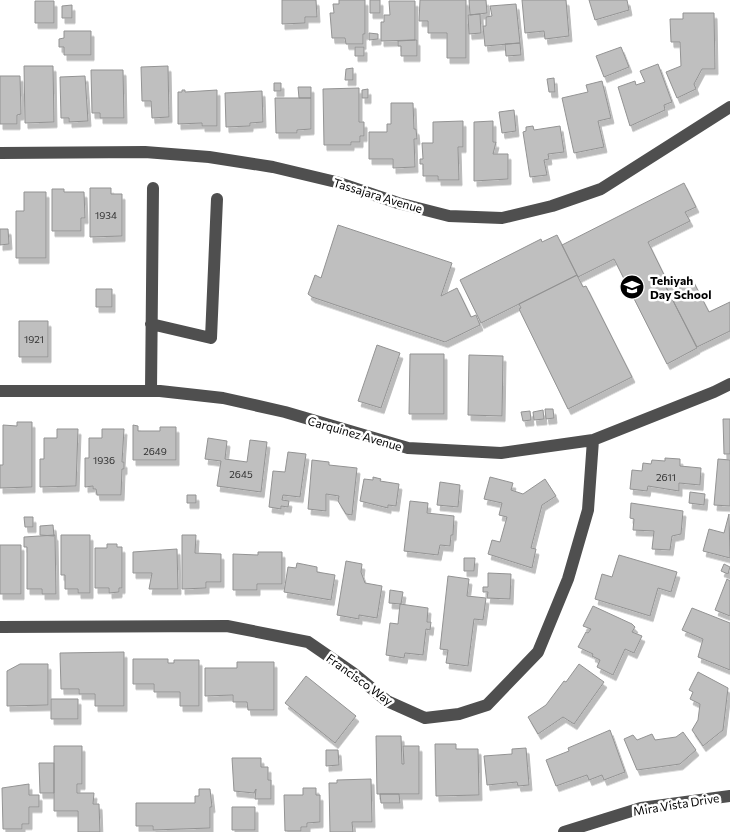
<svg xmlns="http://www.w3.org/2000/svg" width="730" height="832" viewBox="0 0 730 832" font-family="Commissioner,sans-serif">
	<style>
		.building { fill: #bfbfbf; stroke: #939393; filter: url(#shadow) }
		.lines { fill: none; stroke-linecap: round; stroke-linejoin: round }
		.minor { stroke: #4f4f4f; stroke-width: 12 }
		.labels { text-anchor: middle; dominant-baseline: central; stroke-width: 5; stroke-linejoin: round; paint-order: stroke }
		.number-label { font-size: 10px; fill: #303030 }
		.street-label { font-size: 12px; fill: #000; stroke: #fff }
		.poi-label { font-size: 12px; font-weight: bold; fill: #000; stroke: #fff; text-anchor: start }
	</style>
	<defs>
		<filter id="shadow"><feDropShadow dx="3" dy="5.5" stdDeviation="0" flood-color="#0004"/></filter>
	</defs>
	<rect width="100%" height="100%" fill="#fff"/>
	<path class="building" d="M282 0H316L317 17H305V23L282 24Z
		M339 0H365V34H363V44H346L345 38H332L330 13H334L333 4H339Z
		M370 0H380V13H370Z
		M420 0H466V58H447V33H428V21H419Z
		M469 0H486L487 13 470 15Z
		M522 0H566L569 36 545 39 544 31 525 33Z
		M589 0H627L629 10 595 20Z
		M35 1H54V23H35Z
		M389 1H415V40L381 41V22H384V15H390Z
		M516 4 520 43 485 46 483 26H486V17L492 16 490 6Z
		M72 5V18H62V6Z
		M683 13H714L715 69H702L694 84 696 89 677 98 666 72 681 66 680 42H671L670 19H683Z
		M480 14 481 33 469 34 468 15Z
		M64 31H91V55H64V47H59V39L64 38Z
		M369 33 378 34V39L369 40Z
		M415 40H417V56H401V46H398V41Z
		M520 43 521 55 506 56 505 44Z
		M355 47H364V56H355Z
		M621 47 629 67 604 77 596 56Z
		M658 64 672 102 664 105 665 110 630 126 618 87 635 81 636 85 645 82 640 71Z
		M24 66H53L54 122 25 123Z
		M168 66 169 117 152 118 151 101H142L141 67Z
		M353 68V80H345L346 69Z
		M91 70H123L124 118H100V113H92Z
		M0 76H20L21 114 17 115V124H0Z
		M85 76 88 121 69 122V118H61L60 77Z
		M554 78 555 92H549L547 79Z
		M602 81 611 118 598 121 604 147 574 153 562 98 588 92 586 85Z
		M274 83H281V91H274Z
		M298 87H311V98H299Z
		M359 88V122H364V136H360V142H351V145H324L323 89Z
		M368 89V98H362V90Z
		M182 90H185V92L217 90V126H202V123L178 124V92H182Z
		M262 91 263 122 250 123V126L226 127 225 93Z
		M275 98H311V129L297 130V133H276Z
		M391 103H413L414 129H416L417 139H414L415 167 393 168V159H369V132H387V124H391Z
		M514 110 516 131 502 133 499 112Z
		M463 121V147H458L459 180H438V176H423V164H420V159H423L422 143H433V122Z
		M493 121V142H496L493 154H508V179L474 181V122Z
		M533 126 534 130 560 126 564 152 548 154 549 159 544 160 547 175 530 177 523 132 526 131V127Z
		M684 183 696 207 685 212 690 221 648 242 669 285 666 287 697 348 667 364 614 259 578 277 562 245Z
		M90 188H111V194H122V236L90 237Z
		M52 189H64V192H84L85 218H81V231H52Z
		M24 192H46V258H16V211H24Z
		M338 225 452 263 441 296 457 288 471 317 476 315 480 325 445 342 312 297 308 294 315 275 321 278Z
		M0 229H8L9 244 0 245Z
		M557 235 577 275 481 323 460 280 541 239 542 242Z
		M577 275 583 287 586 286 632 377 568 409 519 309 521 308 519 304Z
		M690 275 709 312 730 302V331L697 347 666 287Z
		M96 289H112V307H96Z
		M19 321H48V357H19Z
		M377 345 400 353 381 408 358 401Z
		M410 354H444V414H409Z
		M469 355 503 356 502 416 468 415Z
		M545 409H553L554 418 546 419Z
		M543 410 544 419 534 420 533 412Z
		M530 411 531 420 523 421 521 412Z
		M723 419H730V454H724Z
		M17 422H32V487L0 488V465H3V425L17 426Z
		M133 425 138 426V431H160V427H176V460H133Z
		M57 429H78L76 486 40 487V459H44V438H57Z
		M102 429H124L122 462H124V469H122L121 495H97L96 489H93V486L85 487V458H89V438H102Z
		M208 438 227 441 225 459 247 462 250 440 267 442 261 492 217 486 221 461 205 459Z
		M288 452 306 454 300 497 283 495 282 500 289 501 288 507 281 506V509L269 507 273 471 285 472Z
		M665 458 680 459V466L701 468 700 485 679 483V491L648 486 647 491 630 489 632 470 642 471 643 463 651 464 652 460 665 461Z
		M718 459 730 460V506L714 505Z
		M312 460 329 462V465L357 468 352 515 346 514 338 501 339 496 326 494V511L308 509Z
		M373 477 381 479 380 481 399 484 396 506 388 505V508L360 501 364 479 373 480Z
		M490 477 513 483 511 490 523 494 545 479 556 496 542 505 531 548 536 549 532 568 488 554 492 540 500 542 507 517 499 515 502 503 484 499Z
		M440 482 460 485 458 507 437 505Z
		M690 492 705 494 704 505 689 503Z
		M187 495H196V503H187Z
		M410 501 428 503 427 513 454 516 453 535H451L450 546 440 545 438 555 404 551Z
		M631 503 683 511 681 534 672 536 670 550 652 549 654 531 633 530 634 519 630 518Z
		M729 514 730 558 703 551 709 529 724 533Z
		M24 517H33V527H25Z
		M53 525 54 536 40 535V526Z
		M55 535 56 594H42V589H27V547H24V537Z
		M61 535H90V593H78V589H65V575H61Z
		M182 535H196L195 553 221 554V582H206V588L182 589Z
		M107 544H117V547H122V588H119V592L109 593V588H95V548H107Z
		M0 545H21V594H0Z
		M177 549 178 589H149L152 573H133V552Z
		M258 552H282V584H257V590H233V554L258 555Z
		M619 555 677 572 671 592 658 588 650 616 595 599 602 574 612 577Z
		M464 558H475L474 571H464Z
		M346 561 362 564 361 572 365 583 382 586 377 618 359 615V619L337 615Z
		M297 563 317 567V572L335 575 331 600 284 592 288 567 296 568Z
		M724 564 730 567 728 574 721 571Z
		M488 573 511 574 510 599 487 598 488 592H483V587H488Z
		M448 576 469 579 467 596 486 598 483 620 474 619 468 666 446 663 448 650 440 649Z
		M727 579 730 581V616L715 610Z
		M390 590 403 592 401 604 389 603Z
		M400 604 428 608 427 622H431L430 630 426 629 423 655 405 653 404 658 386 655 390 623 398 624Z
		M593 606 632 624 635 627 632 632 642 636 634 653 625 649 613 675 597 667 600 660 592 656 593 654 578 647 586 632 588 633 591 629 583 626Z
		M692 608 730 623V670L698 657 703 639 682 630Z
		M124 652V706H95V694H79V689H61L60 653Z
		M133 659H168V663H174V660H199V706H180V692H154V684H133Z
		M237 662H274V710H248L247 702H233V695L205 696V668H237Z
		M20 664H48V705L7 706V671Z
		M579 664 604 682 574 724 563 717 538 734 528 717 546 705 564 681 566 682Z
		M698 672 728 688 723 730 703 746 692 730 698 720 700 704 690 699 693 692 689 690Z
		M306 676 356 716 335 743 285 703Z
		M51 699H78V719H51Z
		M610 730 625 772 604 780 602 775 589 780 587 775 556 786 546 760 569 751 568 748Z
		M683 732 696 750 680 764 637 770 624 739 633 735 637 740 652 734 655 740 676 737Z
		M376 736H401L402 764H404L403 746H419V794H377Z
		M435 744H456V749H478L479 795 436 796Z
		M54 746H82V784H77V793H94L93 804H99L100 832H78V811H54Z
		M526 748 529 785 518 786 517 782 487 785 484 756 512 754V749Z
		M326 750H338L339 765 326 766Z
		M232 758H261V767H268V780H271V799H255L256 789 254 793 234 791Z
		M39 763H54V793H40Z
		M371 779 372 822H352L353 832H330L329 783H337V780Z
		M29 784V795H39V807H29V824H22V829H3L2 788Z
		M303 788H316V795H320V822L307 823V827H301V831H285L284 795H303Z
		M199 789H210L212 807H210V828L153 830V826H136V803H195V796H199Z
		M380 794H399L400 803H381Z
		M232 807H255V830H232Z"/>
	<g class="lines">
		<path class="minor" d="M0 153 145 152 209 157 273 167 336 182 398 203 449 216 502 218 552 206 601 189 730 107
			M151 324 211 338 217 199
			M0 391H160L223 398 285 412 408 448 501 453 593 440 714 392 730 384
			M151 391 153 188
			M0 627 227 626 308 642 353 673 387 701 425 718 459 714 487 705 538 652 568 579 588 510 593 440
			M564 832 641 808 730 796"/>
	</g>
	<defs>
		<symbol id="school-disc" viewBox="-11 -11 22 22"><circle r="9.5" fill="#000" stroke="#fff"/><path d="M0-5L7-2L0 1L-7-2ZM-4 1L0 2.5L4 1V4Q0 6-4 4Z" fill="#fff"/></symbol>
	</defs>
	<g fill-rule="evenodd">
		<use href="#school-disc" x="618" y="273" width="28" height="28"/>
	</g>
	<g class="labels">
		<g class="number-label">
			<text x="106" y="215">1934</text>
			<text x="34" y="339">1921</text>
			<text x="155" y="451">2649</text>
			<text x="104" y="460">1936</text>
			<text x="241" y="474">2645</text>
			<text x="666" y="477">2611</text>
		</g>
		<g class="street-label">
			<text transform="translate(378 195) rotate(17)">Tassajara Avenue</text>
			<text transform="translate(355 433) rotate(16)">Carquinez Avenue</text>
			<text transform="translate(360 679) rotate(36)">Francisco Way</text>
			<text transform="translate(676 804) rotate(-9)">Mira Vista Drive</text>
		</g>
		<g class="poi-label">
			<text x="650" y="280">Tehiyah<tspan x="650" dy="14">Day School</tspan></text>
		</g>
	</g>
</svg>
